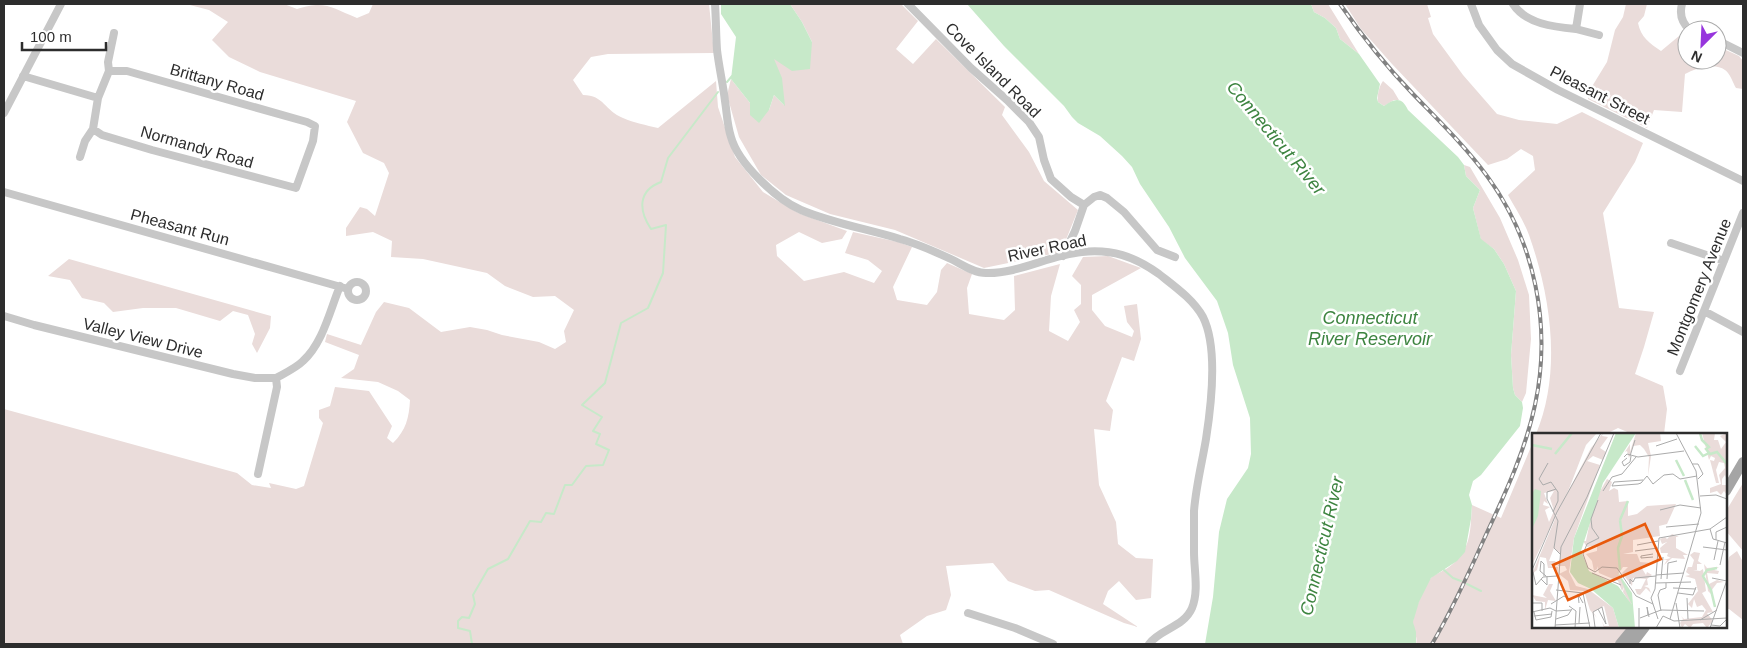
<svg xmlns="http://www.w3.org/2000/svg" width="1747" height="648" viewBox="0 0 1747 648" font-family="Arial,sans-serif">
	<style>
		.green { fill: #eadcda }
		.water { fill: #c7e9c9 }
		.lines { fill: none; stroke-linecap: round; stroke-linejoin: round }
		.stream { stroke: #c7e9c9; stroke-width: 2 }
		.minor { stroke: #c7c7c7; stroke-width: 8 }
		.major { stroke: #a5a5a5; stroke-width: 10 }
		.rail-casing { stroke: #828282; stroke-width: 4 }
		.rail { stroke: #fff; stroke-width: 2; stroke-dasharray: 5.5; stroke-linecap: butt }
		.labels { text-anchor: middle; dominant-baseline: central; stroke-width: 5; stroke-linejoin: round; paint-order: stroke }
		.street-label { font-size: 16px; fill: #2d2d2d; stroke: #fff }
		.water-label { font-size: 18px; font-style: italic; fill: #3d8440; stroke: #fff }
		.inset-river { fill: none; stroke: #c7e9c9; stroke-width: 2.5 }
		.inset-road { fill: none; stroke: #ababab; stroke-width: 1 }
		.view { fill: #e8590c; fill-opacity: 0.15; stroke: #e8590c; stroke-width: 2.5 }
		.inset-edge { fill: none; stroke: #2d2d2d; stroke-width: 2.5 }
	</style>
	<rect width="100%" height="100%" fill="#fff"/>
	<path class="green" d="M186 4H284L297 9C326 0 331 8 357 18L369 13 373 4H709L714 53 608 54 591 57 573 80 583 95C604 95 605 111 623 118 634 123 646 125 658 128L716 81 718 107 735 157 763 192 798 213 847 231 842 239 822 243 799 232 776 245 777 256 804 281 844 272 874 283 882 271 868 260 845 253 853 232 898 242 912 247 893 287 897 300 927 305 937 292 941 270 947 263 972 274 967 288 969 314 1004 320 1015 310 1014 276 1060 264 1051 296 1049 331 1068 341 1080 322 1074 310 1081 304V285L1072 276 1083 257 1108 256 1141 268 1092 295V310L1105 326 1132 337 1134 331 1127 322 1124 306 1137 304 1141 339 1134 361 1122 357 1106 401 1113 410 1110 431 1094 429 1099 485 1116 522 1118 544 1136 558 1153 559 1151 598 1136 600 1119 581 1108 591 1103 604 1138 627 1124 623 1049 590 1035 591 1008 581 993 563 946 566 951 595 946 610 927 616 900 635 903 644H4V409L237 473 252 485 271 488 269 483 296 489 304 486 323 423 319 418V410L330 406 335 387 369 391 392 426 387 438 393 443C406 430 409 418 410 400L398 391 378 382 341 378 354 369 359 355 325 342 327 334 361 345 376 312 384 302 409 308 441 332 470 327 487 330 502 335 539 342 555 349 566 342 564 331 574 310 555 296 533 297 505 286 487 273 423 259 391 257 392 241 373 232 346 236V228L360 207 367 209 375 216 389 173 384 163 363 153 347 122 356 101 260 72 229 57 212 40 228 22 209 10Z
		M790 4H901L918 21 896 49 913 64 936 39 1005 107 1002 115 1029 152 1044 181 1078 210 1061 252 984 268 895 230 830 214 786 195 761 175 739 137 727 95 731 79 750 103 751 115 769 110 774 95 784 105 773 59 812 42 802 22Z
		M1311 4H1328L1359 54 1340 39 1336 28 1325 18 1314 12Z
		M1345 4H1427L1431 17 1428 18 1433 34 1463 75 1497 114 1519 120 1557 124 1582 112 1643 143 1635 162 1603 213 1619 308 1654 312 1644 347 1635 374 1663 386 1667 409 1664 434H1632L1618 428 1606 434H1536C1562 372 1551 297 1529 235 1524 221 1515 208 1508 195L1535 170 1533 156 1521 149 1507 159 1488 165 1392 64 1361 29Z
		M1626 4H1647L1644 16 1638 23C1641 37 1649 43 1661 51L1679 36 1687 39V60H1717V46L1739 56 1743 61V89L1736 88C1733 83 1730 73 1725 70 1715 62 1695 68 1685 74L1682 112 1654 110 1647 128 1588 99V93L1607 62 1615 30 1623 17Z
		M1383 81 1393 90 1399 100H1394L1384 106 1378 102C1377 96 1379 86 1383 81Z
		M1464 165 1470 167 1500 218 1518 260 1529 295 1531 339 1526 393 1522 402 1515 395 1513 388 1511 355 1516 291 1504 264 1494 249 1481 240 1473 208 1480 190 1466 176Z
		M69 259 271 316 270 328 257 353 252 344 255 334 248 315 233 311 220 321 176 308H143L113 312 104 303 82 298 70 280 48 276Z
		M1533 442V627H1642L1625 644H1416C1418 636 1413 630 1413 622 1414 611 1424 588 1430 579 1434 574 1444 571 1449 567 1472 550 1470 531 1472 505L1501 518Z
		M1743 483V551L1726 531V511Z
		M1737 551 1743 562V620L1729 609H1726V572L1729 557Z"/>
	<path class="water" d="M721 4H790L802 22 812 42 810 69 792 71 774 59 782 78 785 106 774 95 769 110 759 123 750 115V103L731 79 736 37 721 14Z
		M967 4H1311L1314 12 1325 18 1336 28 1340 39 1359 54 1380 84 1377 98 1378 102 1384 106C1395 98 1402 97 1408 110L1458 157 1464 165 1466 176 1480 190 1473 208 1481 239 1494 249 1504 264 1516 291 1511 355 1513 388 1515 395 1522 402 1523 408 1520 426 1481 475 1473 481 1469 495 1472 505 1471 519 1465 552 1457 561 1431 578 1419 602 1413 622 1416 632V644H1205L1213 597 1219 532 1227 499 1248 468 1251 454 1250 418 1233 365 1228 333 1217 301 1185 258 1169 227 1140 184 1132 167 1122 156 1100 136 1078 123 1072 117 1064 106 1004 46Z"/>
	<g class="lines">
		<path class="stream" d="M727 82 732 76
			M1444 570 1453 578 1461 581
			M1467 584 1481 591
			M472 644 470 631 458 628V621L462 617 469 618 475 604 473 595 488 569 508 559 530 521 541 522 546 513 554 514 565 485H572L586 466 603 465 609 450 596 444 600 434 593 431 602 417 582 405 605 383 621 323 648 308 663 273 666 225 651 229C639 211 637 191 661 182L668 158 718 92"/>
		<path class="minor" d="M715 4C716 19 716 35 717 50 719 67 723 84 725 101 727 113 727 125 731 137 738 163 776 199 801 210 832 223 867 229 900 239 918 244 936 252 953 260 963 265 974 273 986 273 1019 274 1049 255 1082 252 1112 249 1134 256 1159 274 1174 286 1193 299 1203 317 1218 347 1211 407 1206 439 1202 463 1196 486 1194 511 1194 524 1194 538 1194 552 1194 570 1199 591 1192 608 1184 627 1160 629 1149 644
			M908 4 971 68 1007 100 1029 122 1039 137 1044 160 1051 179 1071 197 1084 205
			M1471 4 1479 25 1497 50 1512 64 1558 90 1743 181
			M1513 4C1526 24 1554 27 1576 29L1580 4
			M1682 4C1679 15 1682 23 1690 30
			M1576 29 1599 35
			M1717 40 1743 53
			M23 76 98 98
			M4 113 61 4
			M93 129 102 135 152 150 296 188 313 141 315 126 307 122 127 71H109
			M80 157 85 141 93 129 98 98 109 71 108 62 114 33
			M4 192 348 289
			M1671 243 1724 261
			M1063 256 1075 231 1084 205 1094 197 1100 195 1107 198 1124 212 1157 250 1175 257
			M348 291a9 9 0 1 1 18 0a9 9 0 1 1-18 0Z
			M1704 311 1743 332
			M4 316 34 325 233 374 255 378H276
			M1680 371 1743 213
			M258 474 277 387 276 378C285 373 296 368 303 361 323 343 330 310 340 286
			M968 613 1015 628 1053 644"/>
		<path class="major" d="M1726 491 1743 462
			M1620 644 1634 627
			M1632 644 1645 627"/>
		<defs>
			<path id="rail" d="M1340 4C1362 36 1386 66 1413 94 1439 121 1465 146 1487 176 1535 241 1552 326 1535 405 1525 452 1504 496 1484 539 1468 575 1452 610 1432 644"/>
		</defs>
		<use href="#rail" class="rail-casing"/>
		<use href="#rail" class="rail"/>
	</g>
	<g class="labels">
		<g class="street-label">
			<text transform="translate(993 70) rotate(45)">Cove Island Road</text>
			<text transform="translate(217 82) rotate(16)">Brittany Road</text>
			<text transform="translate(1600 95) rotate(27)">Pleasant Street</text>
			<text transform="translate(197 147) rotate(16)">Normandy Road</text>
			<text transform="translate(180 227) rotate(15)">Pheasant Run</text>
			<text transform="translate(1047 248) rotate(-12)">River Road</text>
			<text transform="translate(1699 287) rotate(-68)">Montgomery Avenue</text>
			<text transform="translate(143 338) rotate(14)">Valley View Drive</text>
		</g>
		<g class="water-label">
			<text transform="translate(1276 138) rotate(50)">Connecticut River</text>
			<text x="1370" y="318">Connecticut<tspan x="1370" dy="21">River Reservoir</tspan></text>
			<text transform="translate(1322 546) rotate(-77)">Connecticut River</text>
		</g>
	</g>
	<g transform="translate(1532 433)">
		<rect width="195" height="195" fill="#fff"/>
		<path d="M0 0H65L54 12 37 56 0 132ZM22 58 18 65 22 78 17 89 13 77 18 74 11 72 12 68 16 71 12 60ZM71 0 70 3 76 4 68 15 74 19 71 27 61 23 55 28 68 32 42 105 37 139 44 153 56 156 81 175 87 195H72L70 188 72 193H77L72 173 61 179 65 185 58 177 52 158 38 157 36 148 27 141 35 137 33 133H26L29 121 22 115 17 128H23L25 131 17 133 26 134 25 142 22 135H16L14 125 8 124 5 137 0 141 28 74 59 15ZM104 0H128L129 8 116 10 119 23 116 43 117 24 112 16 108 12 101 13 97 25 95 18 93 19 98 11V19ZM170 0H183L182 7H186L189 16 194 9 188 3 195 0V47L193 42 190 46V52H195V62L192 58 189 62 185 58 178 60V55L189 51 187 42 193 35 192 30 187 29 184 37 187 50H184L178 27 182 28 183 25 179 23 177 27ZM75 46 80 49 77 58 82 55 86 57 87 69 96 68V83L105 81 115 73 144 71 135 91 127 93 128 103 101 107V119L91 121H105L108 129 119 130 109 134 114 142 115 139 120 142 115 146 116 152 112 153 117 155 119 160 114 155 108 162 105 161 103 156H109L114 146 101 145 100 153 90 140 96 134H91L86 141 95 155 101 175 91 159 92 154 90 158 86 148 67 140 65 133V136L62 138 60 128 54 121 65 118V112L55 114 51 108H54L62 69ZM140 96V101L147 104H144V115L156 122H151L153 126 140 125 132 132 135 127H131L139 125 135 123 136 120H129L128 115 135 109 130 111 128 106 133 104 135 106 140 101ZM162 119 168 120 166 128 170 131H165V137H161L168 138 171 136 174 158 170 160 181 179 175 180 181 188 175 195 171 190 161 191 158 195 153 191 150 195 148 190 151 186 149 183 152 186 170 184 174 177 170 172 165 174 162 166 160 175 156 171 166 158 163 146 153 143 158 142 154 139 156 134H160L162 127 158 122ZM172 131 175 135 187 134 182 137 187 138 186 141 175 140 177 151 185 147 192 149 185 150 179 158 180 162 176 158ZM17 151H21L18 158 24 168 16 167 13 177V169L4 168 0 162 15 165 11 162Z" fill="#eadcda" fill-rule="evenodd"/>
		<path d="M84 0H104L71 50 49 118 57 138 86 153 100 172 85 138 100 160 103 195H87L81 175 59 156 46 150 38 139 42 105ZM1 56V59L3 56 9 58 6 83 0 96Z" fill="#c7e9c9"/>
		<path class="inset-river" d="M168 0 170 7 177 14 174 16 178 21 185 19 195 31M0 12 20 16M163 13 171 23 177 20M23 21 40 0M144 27 152 43M153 47 161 67M88 87 90 103 86 115 88 137M88 87 96 68M183 174 179 157 171 143 175 137 185 135"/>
		<path class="inset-road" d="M124 13 145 6M98 23 103 7M92 24 95 21 106 24 152 18M95 25 90 29 92 33 98 29 99 23M16 30 7 46 11 52 19 49 26 59V68L21 79M160 31H166L171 41 166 46M111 47 82 49 80 53 106 51 109 50 115 43 121 51 132 42 141 41 148 46 165 43M24 56 15 59V66L26 88 22 115 29 122M71 58 80 44 90 41 104 24M168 63 184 62 195 66M66 67 59 86 60 95 67 105 55 111 51 121 56 135 63 139 70 134 85 135 104 163 121 171M128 77 148 72 169 75M134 94 167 91M178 96 181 106 195 110M184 107V99L195 94M105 112 126 108M171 114 195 117M103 118 126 115M121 121 109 123V125L121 124M182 127 186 108M9 128 8 138 14 143M9 128 12 131V143M188 132 193 109M0 137 25 79 69 0M1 139 4 152 11 144 25 143M60 140 89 152M124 142 152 140M180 145 195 148M9 146 15 152V143M129 146 131 124M135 146 136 130 145 128M124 150 159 149M98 151V146L101 149 103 145 124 143M141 155 164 156M24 157 51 160 58 195M146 160 161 162 164 154M155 165 156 186M0 170H10V178M47 170 46 161 51 170M144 170 148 195M19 171 32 163 39 167M37 173 44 178 43 195M107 175V195M66 176 74 191M129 178 126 162 128 157 134 155V150M0 179 18 175 24 178 39 177M2 179 4 187 19 184 20 178M116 182 115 174 117 184M2 183 20 181M108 185 129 177 172 178M24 186 36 182 40 176M126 186 119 165 123 156 127 105 178 96 195 84M138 186 169 80 164 38 144 0M168 187 185 177M47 190 48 174M23 192 58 190M179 192 188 193 195 186M63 194 61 179 70 174 74 191M23 195 29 114 55 64 82 0M124 195 131 183 142 188 195 185M178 195 195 147"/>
		<path class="view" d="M113 91 129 126 36 167 21 132Z"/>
		<rect width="195" height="195" class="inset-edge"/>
	</g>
	<rect width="1747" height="648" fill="none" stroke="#2d2d2d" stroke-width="10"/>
	<g transform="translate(1702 45) rotate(204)"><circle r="24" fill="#ffffff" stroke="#ababab"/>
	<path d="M0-4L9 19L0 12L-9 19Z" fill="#9735dd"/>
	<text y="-8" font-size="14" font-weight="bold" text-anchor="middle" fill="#2d2d2d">N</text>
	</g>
	<path d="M22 42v8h84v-8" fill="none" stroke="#2d2d2d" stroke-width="2.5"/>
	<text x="30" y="42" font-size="15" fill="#2d2d2d" stroke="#ffffff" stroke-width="4" paint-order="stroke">100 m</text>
</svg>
